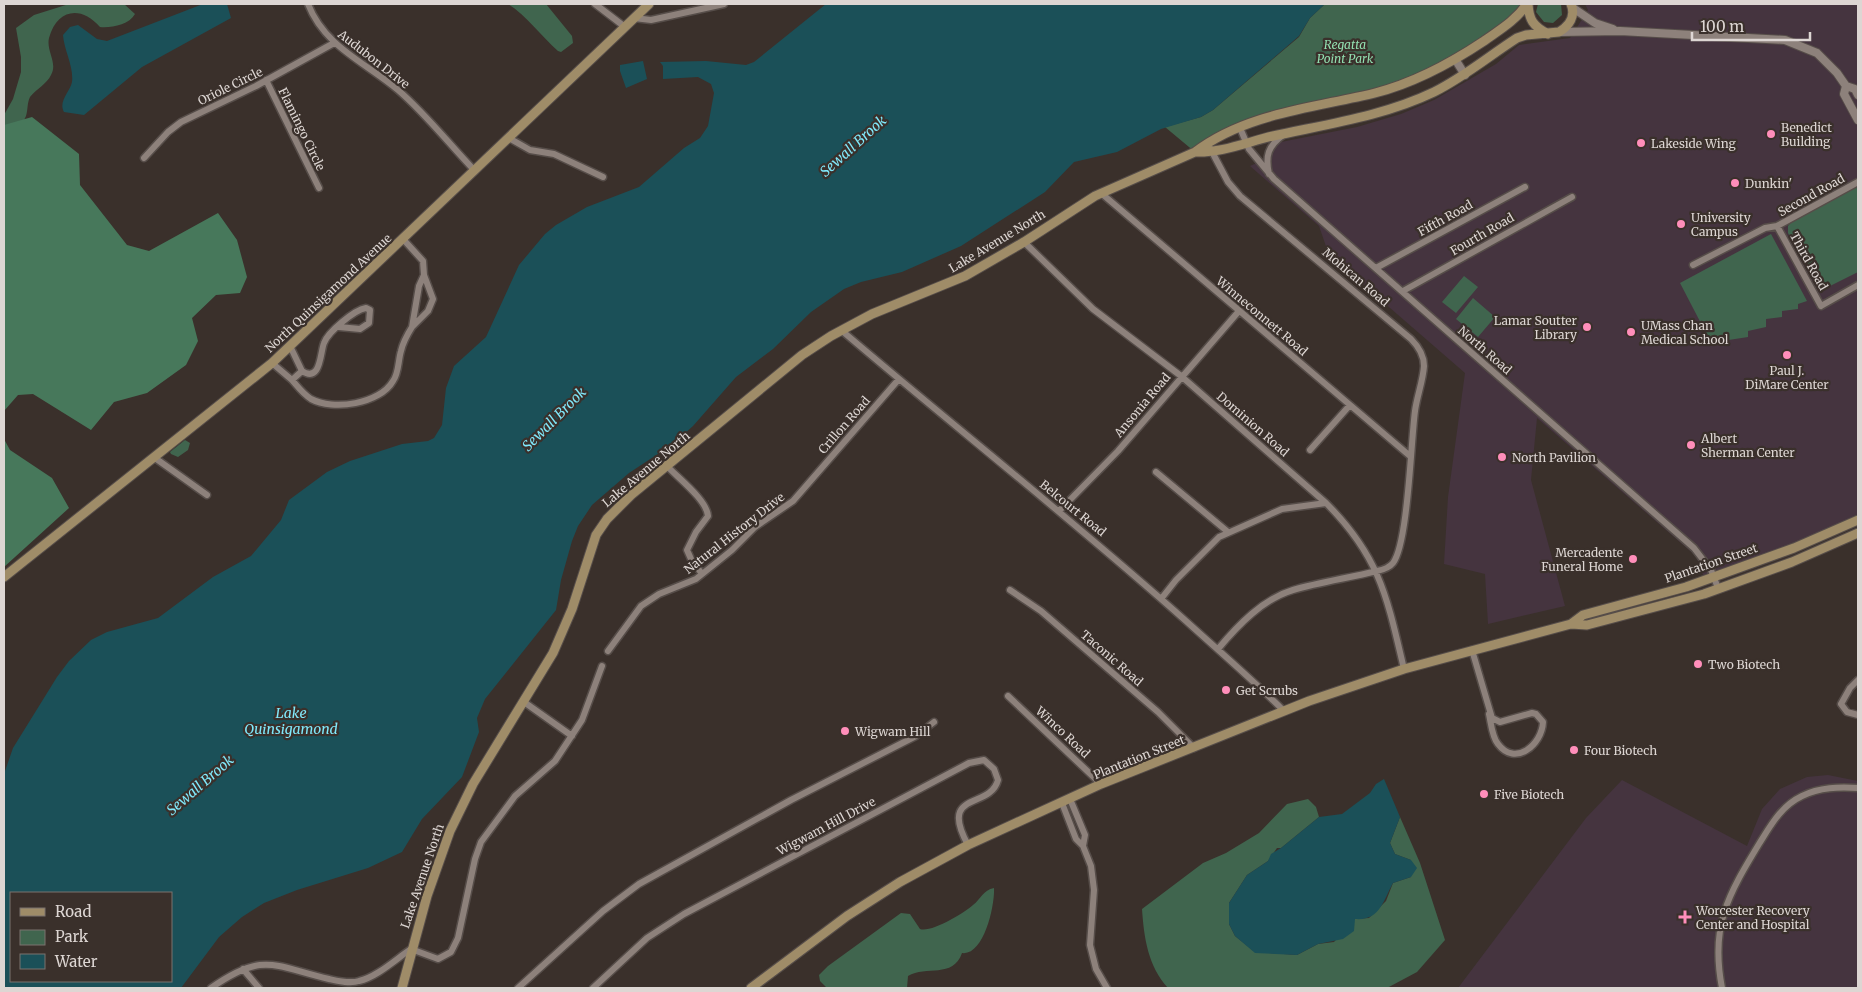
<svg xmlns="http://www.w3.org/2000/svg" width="1862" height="992" viewBox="0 0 1862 992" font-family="Merriweather,serif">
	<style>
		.medical { fill: #45343f }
		.green { fill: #40654e }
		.forest { fill: #47785b }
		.water { fill: #1b5058; fill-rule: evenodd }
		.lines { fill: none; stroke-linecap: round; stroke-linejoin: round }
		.minor-casing { stroke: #564d49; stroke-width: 9 }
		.tertiary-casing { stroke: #564d49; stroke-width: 10 }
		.secondary-casing { stroke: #564d49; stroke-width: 11 }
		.minor { stroke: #8d817b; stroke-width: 6 }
		.tertiary { stroke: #8d817b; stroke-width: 8 }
		.secondary { stroke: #9f8c68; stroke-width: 9 }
		.poi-dot { fill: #ff8eba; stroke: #3a302b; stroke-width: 2 }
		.labels { text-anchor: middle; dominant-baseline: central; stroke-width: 4.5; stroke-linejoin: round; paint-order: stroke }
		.park-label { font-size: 12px; font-style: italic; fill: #92dfb0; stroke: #3a302b }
		.street-label { font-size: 12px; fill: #ddd6d3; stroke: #3a302b }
		.poi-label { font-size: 12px; fill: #ddd6d3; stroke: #3a302b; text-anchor: start }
		.water-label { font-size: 14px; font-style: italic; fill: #80e9fb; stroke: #3a302b }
	</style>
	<rect width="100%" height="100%" fill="#3a302b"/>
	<path class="medical" d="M1585 4H1858V514L1797 543 1703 575 1696 556 1537 418 1531 480 1565 606 1488 624 1485 574 1444 564 1448 497 1465 373 1329 255 1319 226 1250 166 1270 157 1275 146 1281 142 1357 127 1401 114 1434 100 1496 64 1519 45 1570 38 1588 10Z
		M1828 775 1858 781V988H1458L1586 818 1622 780 1747 846 1762 809 1780 789 1807 777Z"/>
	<path class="green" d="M69 4H124L135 14C129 25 111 28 100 27 81 5 57 9 49 38 46 51 58 63 51 75 47 84 36 89 30 97 27 103 28 110 26 116 22 126 11 134 4 142V115L13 99 21 72V57L16 28 34 15Z
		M508 4H546L572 36 573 43 561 52 558 51C541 36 527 16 508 4Z
		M1325 4H1527L1509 24 1405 83 1268 117 1195 152 1165 127 1201 117 1213 110 1299 37 1310 18Z
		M1538 4H1561L1562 15 1553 23 1544 22 1536 12Z
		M1858 186V272L1822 290 1818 287 1788 233V226L1792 221Z
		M1771 234 1807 301 1798 304V309L1782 311V317L1766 319V327L1748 331V337L1722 341 1714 344 1706 333 1680 283Z
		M1464 276 1478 287 1456 313 1442 302Z
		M1473 298 1495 317 1478 337 1456 319Z
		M185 440 190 443 188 450 178 457 171 454 170 452Z
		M1308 799 1316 807 1319 817 1281 848H1277L1268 861 1247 875 1229 903V924L1235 936 1255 952 1297 955 1318 944 1334 942 1355 919 1369 918 1386 901 1393 883 1411 877V860L1395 854 1390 843 1400 817 1420 863 1445 940 1417 972 1387 988H1168C1148 966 1144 938 1142 909L1203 863 1226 853 1259 833 1287 804Z
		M994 888C995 905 984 956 962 953 953 979 926 965 908 976L907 988H827L820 981 819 975 828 966 901 913 910 914 920 929C931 933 964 913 973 905 981 899 983 890 994 888Z"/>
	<path class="forest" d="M32 117 79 154 80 185 127 245 149 251 218 213 237 240 247 277 240 293 216 295 192 318 198 341 186 365 147 393 114 402 91 430 33 394 18 395 4 411V125Z
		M4 439 10 450 52 478 69 508 4 567Z"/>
	<path class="water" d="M203 4H227L231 18 142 67 84 115 64 112C58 101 70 92 72 82 74 67 64 50 63 35L70 27 78 25 97 39 107 41Z
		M826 4H1325L1310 18 1299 36 1213 110 1201 117 1161 129 1117 152 1074 162 1045 192 961 246 902 272 861 282 844 289 811 312 773 349 736 377 693 426 673 444 629 473 592 505 578 526 572 541 561 580 556 610 485 699 477 718 479 732 462 777 422 819 402 852 368 868 297 890 264 903 242 917 219 937 181 988H4V774L13 748 57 677 69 661 91 640 107 632 158 618 213 577 251 556 281 520 289 500 327 472 350 461 402 444 428 441 434 438 442 425 446 388 454 366 486 337 519 265 545 234 556 225 587 207 639 187 684 148 700 138 708 126 714 93 711 84 698 77 663 79V66L660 62 706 61 746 65 754 62ZM11 893H171V981H11Z
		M643 61 647 79 626 88 620 71V65Z
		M1384 779 1400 817 1390 843 1395 854 1411 860 1417 868 1411 877 1393 883C1383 901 1380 921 1355 919L1354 931 1343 939 1318 944 1297 955 1255 953 1235 936 1229 924V903L1247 875 1268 861 1271 854 1281 848 1319 817 1342 814 1370 793 1376 784Z"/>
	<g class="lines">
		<defs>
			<path id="minor" d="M308 4C325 47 365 62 398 90 426 114 449 144 475 171
				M595 4 625 27
				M634 18 651 20 724 4
				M266 80 319 188
				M1240 128 1249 149 1274 179 1694 548 1711 570 1718 588
				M509 138 530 150 554 154 603 177
				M1210 148 1228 182 1240 196 1411 339C1418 346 1424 355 1424 366 1423 381 1417 396 1415 411 1411 440 1408 544 1393 563 1389 568 1382 570 1377 571 1349 578 1320 582 1293 590 1263 599 1238 625 1218 649
				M144 158 168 132 181 122 256 86 334 43
				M1269 174C1265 156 1268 146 1283 135
				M1101 193 1410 456
				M1777 226 1821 306 1858 285
				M403 239 423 261 424 275 433 299 428 311 412 327 419 286 424 275
				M1024 242 1093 309 1181 376 1326 503C1380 557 1387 597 1404 669
				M1693 265 1765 228 1777 226 1858 182
				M1376 268 1525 187
				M1403 291 1572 197
				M841 330C956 428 1074 521 1186 621 1219 651 1253 680 1284 711
				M290 346 302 371C321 383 320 353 324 343 328 332 354 310 366 308L370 310 369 323 360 329 339 327
				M272 363 292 380
				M302 371 292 380C298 387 303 394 311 399 333 411 380 404 393 381 399 373 398 361 401 351 403 342 407 335 412 327
				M1310 450 1350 405
				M155 458 207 495
				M667 466C678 478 707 500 708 516L696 532 687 550 691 559 702 574
				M1156 472 1228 532
				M1059 511 1118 451 1239 311
				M1010 590 1041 611 1158 712 1194 748
				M1161 599 1176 580 1219 537 1282 509 1326 503
				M1472 650 1492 718 1500 722 1532 713 1536 714 1543 722C1542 745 1515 767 1498 744 1492 737 1491 723 1489 714
				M608 651 641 606 659 594 696 579 732 550 755 527 793 501 899 379
				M1858 680 1850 688 1841 704 1847 712 1858 715
				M1008 696 1101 784
				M524 702 572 736
				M1070 799 1085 835 1083 846
				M1062 803 1076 839 1083 846 1091 866 1094 890 1090 945 1096 969 1107 988
				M243 969 259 988
				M211 988C264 951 273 966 329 979 338 981 350 984 359 981 377 977 396 959 411 949L438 959 451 952 458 938 475 859 481 842 515 796 555 761 582 720 602 666
				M518 988 603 911 639 884 791 800 916 736 934 722
				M593 988 647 938 684 914 969 763 984 760 994 769 998 780C990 810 938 790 968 845
				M1722 988C1710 926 1728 895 1759 844 1771 825 1781 806 1802 796 1820 787 1839 787 1858 788"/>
			<path id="tertiary" d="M1573 8 1595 23 1613 29
				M1559 32 1620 31 1785 40 1817 53 1837 73 1846 86 1855 89 1858 95
				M1455 59 1465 75
				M1846 86 1844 94 1858 120"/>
			<path id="secondary" d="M1528 4C1529 20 1533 26 1548 34
				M1195 152C1222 153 1247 142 1273 136 1328 124 1384 116 1434 92 1464 77 1489 56 1517 38L1526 35 1559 32C1569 26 1576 16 1571 4
				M4 577 272 363 649 4
				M1571 624 1583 615 1686 587 1794 548 1858 520
				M402 988 427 896 450 831 473 784 553 653 572 609 596 535 607 519 631 495 802 355 831 336 872 314 965 276 1024 242 1095 196 1195 152C1246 113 1314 108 1375 93 1414 83 1451 63 1484 41 1501 29 1515 21 1527 4
				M751 988 847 916 900 882 968 845 1101 784 1309 701 1404 669 1571 624 1587 625 1704 594 1792 562 1858 533"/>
		</defs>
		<use href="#minor" class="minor-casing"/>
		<use href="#tertiary" class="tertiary-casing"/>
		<use href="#secondary" class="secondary-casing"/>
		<use href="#minor" class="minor"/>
		<use href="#tertiary" class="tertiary"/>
		<use href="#secondary" class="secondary"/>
	</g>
	<g class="poi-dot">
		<circle cx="1771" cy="134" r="5"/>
		<circle cx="1641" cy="143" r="5"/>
		<circle cx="1735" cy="183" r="5"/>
		<circle cx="1681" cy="224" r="5"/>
		<circle cx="1587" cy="327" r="5"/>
		<circle cx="1631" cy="332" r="5"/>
		<circle cx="1787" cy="355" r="5"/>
		<circle cx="1691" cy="445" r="5"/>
		<circle cx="1502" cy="457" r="5"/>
		<circle cx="1633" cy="559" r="5"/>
		<circle cx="1698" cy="664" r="5"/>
		<circle cx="1226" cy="690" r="5"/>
		<circle cx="845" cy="731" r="5"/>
		<circle cx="1574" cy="750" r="5"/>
		<circle cx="1484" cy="794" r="5"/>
		<path d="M1682.5 909.5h5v5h5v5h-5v5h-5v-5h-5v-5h5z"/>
	</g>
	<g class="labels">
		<g class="park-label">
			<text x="1345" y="44">Regatta<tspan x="1345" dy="14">Point Park</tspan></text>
		</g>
		<g class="street-label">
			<text transform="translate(374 59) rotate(38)">Audubon Drive</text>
			<text transform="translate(230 86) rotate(-26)">Oriole Circle</text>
			<text transform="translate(302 129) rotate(64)">Flamingo Circle</text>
			<text transform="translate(1811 195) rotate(-29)">Second Road</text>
			<text transform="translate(1445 218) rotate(-29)">Fifth Road</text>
			<text transform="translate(1482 234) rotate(-30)">Fourth Road</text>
			<text transform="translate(997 241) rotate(-31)">Lake Avenue North</text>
			<text transform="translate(1809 261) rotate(61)">Third Road</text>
			<text transform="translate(1356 277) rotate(40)">Mohican Road</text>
			<text transform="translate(328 293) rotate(-43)">North Quinsigamond Avenue</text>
			<text transform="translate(1262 316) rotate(40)">Winneconnett Road</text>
			<text transform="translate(1485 350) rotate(41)">North Road</text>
			<text transform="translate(1142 405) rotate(-50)">Ansonia Road</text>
			<text transform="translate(1253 424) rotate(41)">Dominion Road</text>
			<text transform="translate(844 425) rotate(-49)">Crillon Road</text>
			<text transform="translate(646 469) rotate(-40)">Lake Avenue North</text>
			<text transform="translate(1073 508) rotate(39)">Belcourt Road</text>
			<text transform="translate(734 533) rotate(-38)">Natural History Drive</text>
			<text transform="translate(1711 563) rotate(-19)">Plantation Street</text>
			<text transform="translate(1112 658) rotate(41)">Taconic Road</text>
			<text transform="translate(1063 732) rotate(43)">Winco Road</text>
			<text transform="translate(1139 757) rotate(-22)">Plantation Street</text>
			<text transform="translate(826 826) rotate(-28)">Wigwam Hill Drive</text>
			<text transform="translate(422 876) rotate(-71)">Lake Avenue North</text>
		</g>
		<g class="poi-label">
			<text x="1781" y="127">Benedict<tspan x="1781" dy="14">Building</tspan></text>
			<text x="1651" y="143">Lakeside Wing</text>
			<text x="1745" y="183">Dunkin'</text>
			<text x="1691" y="217">University<tspan x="1691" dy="14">Campus</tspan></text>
			<text x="1577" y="320" text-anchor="end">Lamar Soutter<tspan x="1577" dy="14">Library</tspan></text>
			<text x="1641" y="325">UMass Chan<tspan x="1641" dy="14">Medical School</tspan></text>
			<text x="1787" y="370" text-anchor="middle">Paul J.<tspan x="1787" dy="14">DiMare Center</tspan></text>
			<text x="1701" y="438">Albert<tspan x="1701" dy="14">Sherman Center</tspan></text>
			<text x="1512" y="457">North Pavilion</text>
			<text x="1623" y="552" text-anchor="end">Mercadente<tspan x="1623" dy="14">Funeral Home</tspan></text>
			<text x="1708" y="664">Two Biotech</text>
			<text x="1236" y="690">Get Scrubs</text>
			<text x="855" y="731">Wigwam Hill</text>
			<text x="1584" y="750">Four Biotech</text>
			<text x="1494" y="794">Five Biotech</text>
			<text x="1696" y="910">Worcester Recovery<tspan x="1696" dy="14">Center and Hospital</tspan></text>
		</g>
		<g class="water-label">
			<text transform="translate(853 146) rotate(-42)">Sewall Brook</text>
			<text transform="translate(554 419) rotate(-45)">Sewall Brook</text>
			<text x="291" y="713">Lake<tspan x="291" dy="16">Quinsigamond</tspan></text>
			<text transform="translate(200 785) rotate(-41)">Sewall Brook</text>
		</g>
	</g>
	<rect width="1862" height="992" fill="none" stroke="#ddd6d3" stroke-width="10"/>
	<rect x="10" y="892" width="162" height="90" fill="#3a302b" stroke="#7b726e"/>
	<rect x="20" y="908" width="25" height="8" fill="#9f8c68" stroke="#7b726e"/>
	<text x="55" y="917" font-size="15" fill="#ddd6d3">Road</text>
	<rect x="20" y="930" width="25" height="15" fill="#40654e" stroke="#7b726e"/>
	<text x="55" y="942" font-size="15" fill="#ddd6d3">Park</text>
	<rect x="20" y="954" width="25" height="15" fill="#1b5058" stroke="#7b726e"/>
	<text x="55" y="967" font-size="15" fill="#ddd6d3">Water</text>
	<path d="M1692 32v8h118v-8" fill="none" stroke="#ddd6d3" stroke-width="2.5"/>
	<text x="1700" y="32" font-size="15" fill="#ddd6d3" stroke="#3a302b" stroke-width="4" paint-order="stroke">100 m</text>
</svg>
